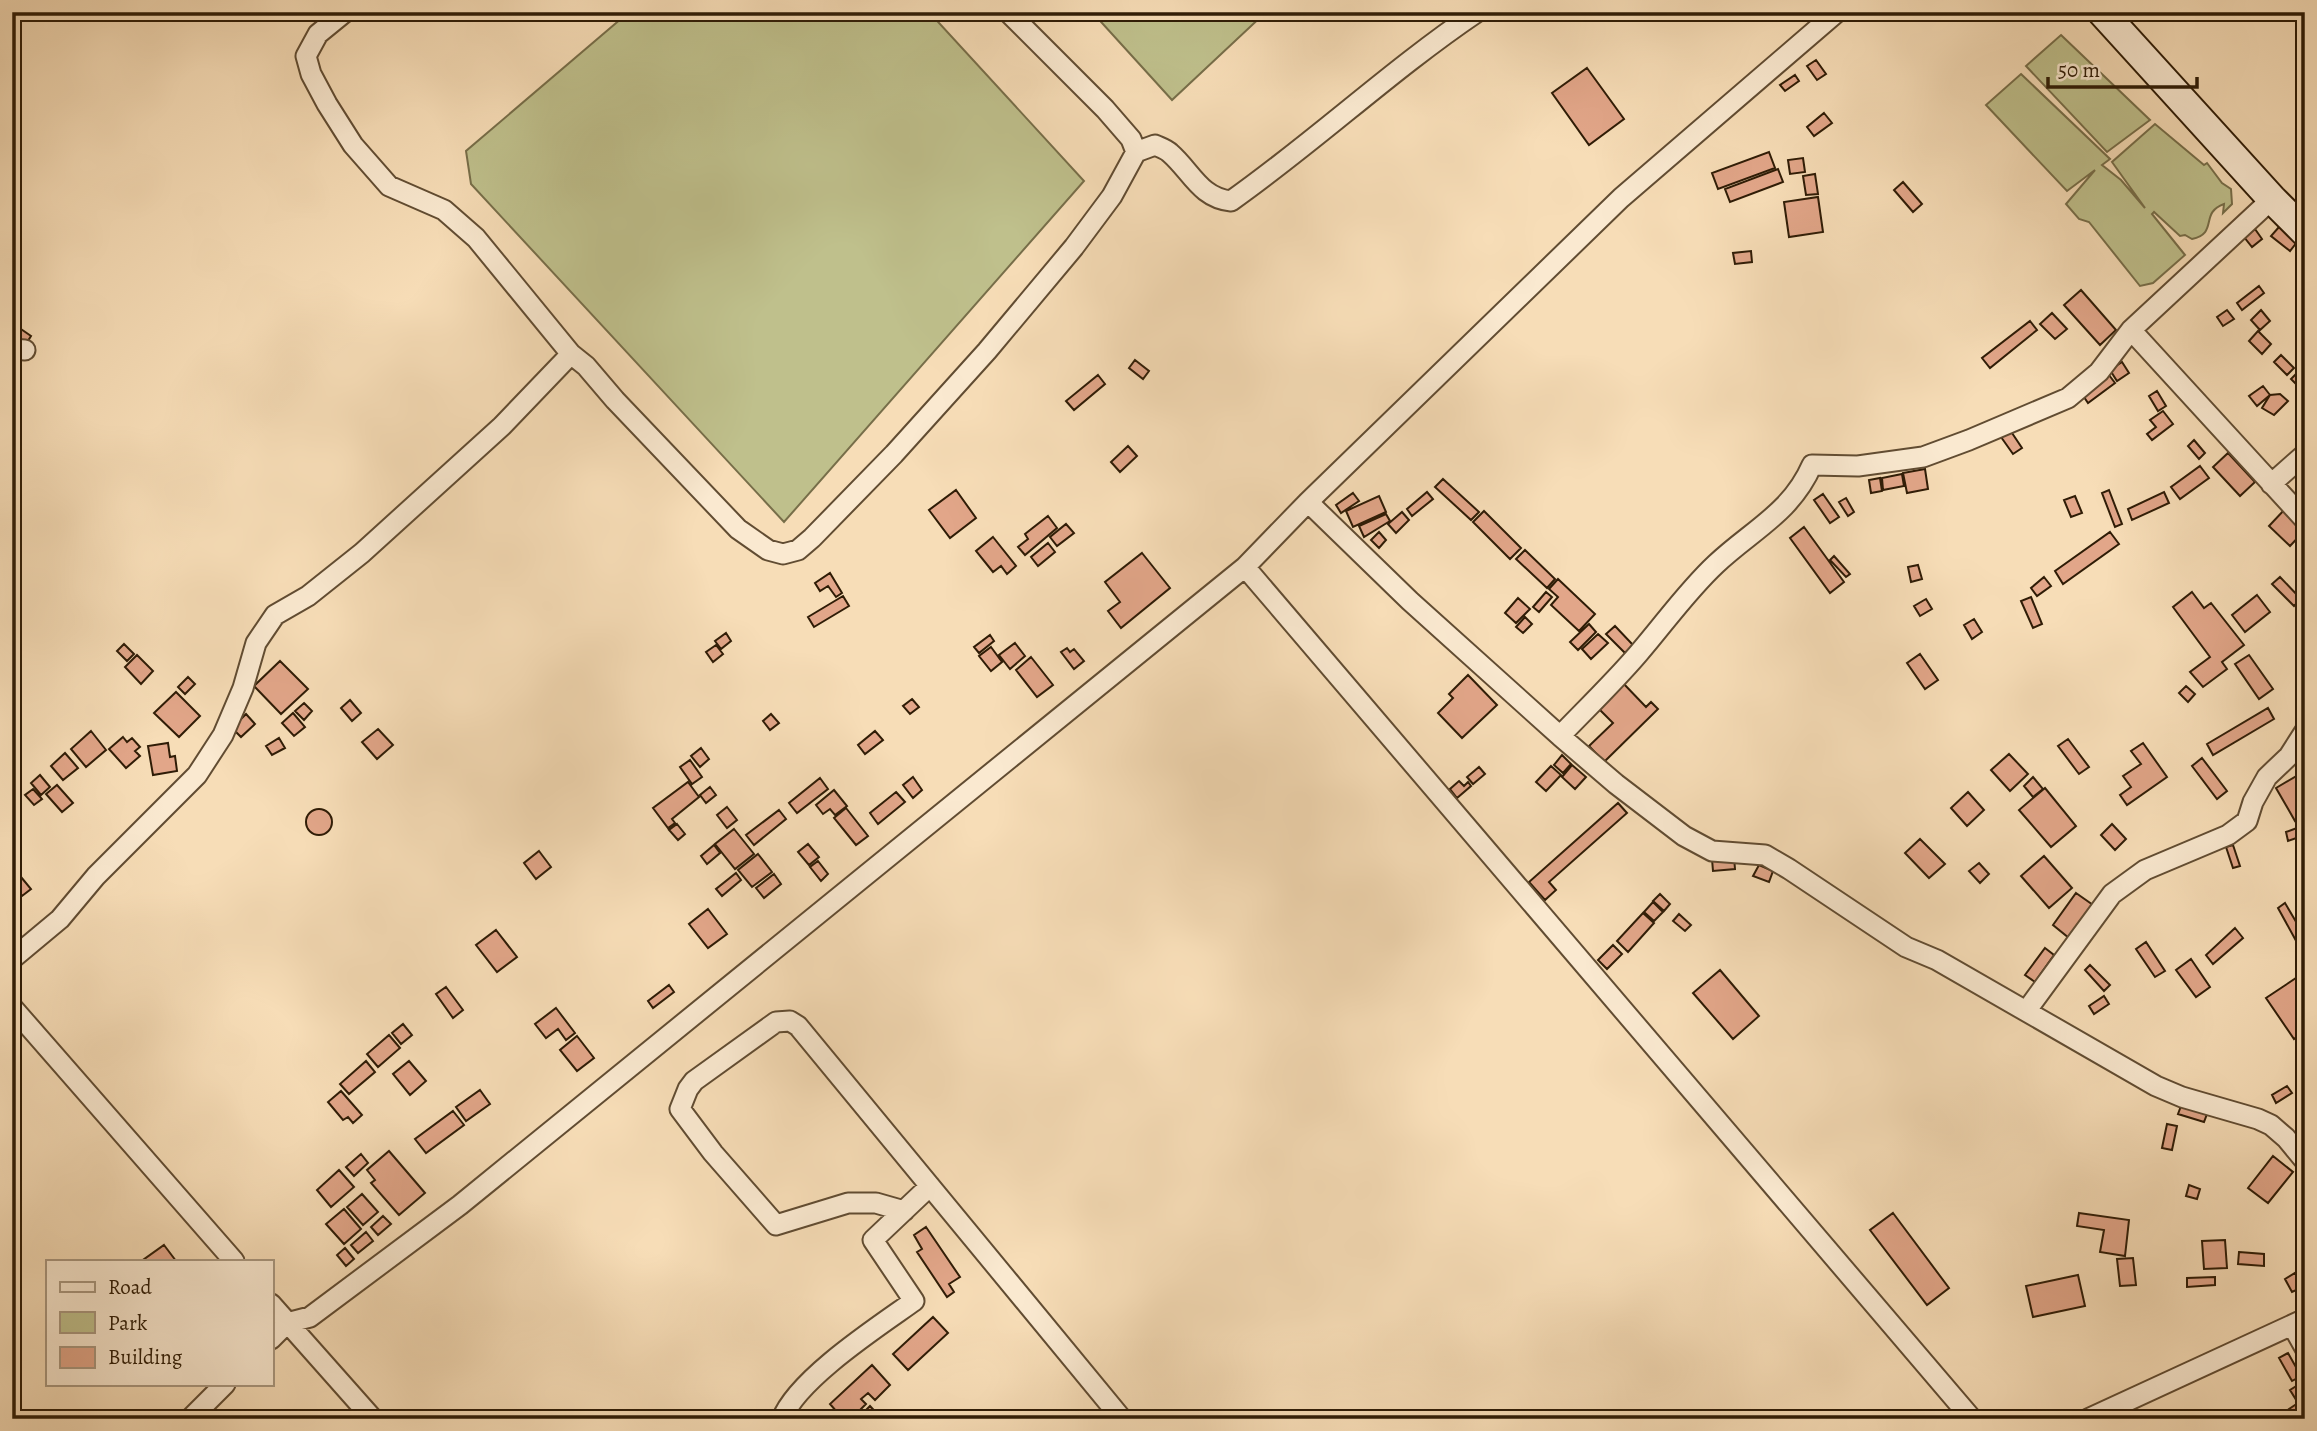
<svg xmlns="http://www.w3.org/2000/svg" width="2317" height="1431" viewBox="0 0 2317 1431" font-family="Alegreya,serif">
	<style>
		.green { fill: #bfc08c; stroke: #776e49; stroke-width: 2 }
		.building { fill: #e2a689; stroke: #2f1c06; stroke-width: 2 }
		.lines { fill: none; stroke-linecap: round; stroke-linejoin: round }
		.street-casing { stroke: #614c32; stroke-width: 23 }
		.secondary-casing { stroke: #2f1c06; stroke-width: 32 }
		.street { stroke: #fae9d0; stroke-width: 19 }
		.secondary { stroke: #fae9d0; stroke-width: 28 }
	</style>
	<rect width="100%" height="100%" fill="#f7ddb7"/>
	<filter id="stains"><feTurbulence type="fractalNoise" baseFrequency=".00286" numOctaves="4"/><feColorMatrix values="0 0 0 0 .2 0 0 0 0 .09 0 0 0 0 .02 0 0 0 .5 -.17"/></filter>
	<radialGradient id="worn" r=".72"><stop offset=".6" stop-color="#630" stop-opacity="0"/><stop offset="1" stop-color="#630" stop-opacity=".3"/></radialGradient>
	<path class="green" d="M629 12H929L1084 181 784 522 471 184 466 151Z
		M1092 12H1266L1172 100Z
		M2061 35 2150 120 2107 152 2026 66Z
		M2021 74 2110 159 2102 165 2121 180 2145 208 2112 162 2155 124 2204 165 2207 163 2222 183 2231 189 2232 204 2223 213 2224 204C2199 213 2219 233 2192 239L2185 235 2180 236 2154 212 2152 214 2185 255 2153 283 2140 286 2089 222 2079 219 2066 204 2095 170 2067 191 1986 105Z"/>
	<path class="building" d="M1816 60 1826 74 1817 80 1807 66Z
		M1587 68 1624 119 1589 145 1552 93Z
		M1795 75 1799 81 1785 91 1780 85Z
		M1824 113 1832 123 1814 136 1807 127Z
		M1769 152 1775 168 1718 189 1712 173Z
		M1803 158 1805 172 1790 174 1788 160Z
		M1778 169 1783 182 1730 202 1725 189Z
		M1815 174 1818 194 1806 195 1803 176Z
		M1903 182 1922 204 1913 212 1894 190Z
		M1818 197 1823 232 1789 237 1784 202Z
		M2279 227 2297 242 2290 251 2271 236Z
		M2255 229 2262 239 2252 247 2244 237Z
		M1751 251 1752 262 1735 264 1733 253Z
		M2259 286 2264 293 2242 310 2237 303Z
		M2081 290 2116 330 2100 345 2064 305Z
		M2227 310 2234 319 2223 326 2217 317Z
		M2261 310 2270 321 2260 330 2251 320Z
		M2052 313 2067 329 2055 339 2040 324Z
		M2030 321 2037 330 1990 368 1982 358Z
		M18 327 31 336 26 344 12 334Z
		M2258 331 2271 344 2262 354 2249 341Z
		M2281 355 2294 368 2287 375 2274 362Z
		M1135 360 1149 371 1143 379 1129 368Z
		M2122 362 2129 373 2117 381 2110 370Z
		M2302 368 2305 371V383L2300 388 2291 379Z
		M1098 375 1105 384 1074 410 1066 401Z
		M2109 375 2115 383 2088 403 2082 394Z
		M2263 386 2270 395 2257 406 2249 396Z
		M2157 391 2166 406 2158 411 2149 396Z
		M2280 394 2288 401 2274 415 2262 408 2270 395Z
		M2163 411 2173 424 2152 440 2147 434 2156 427 2150 420Z
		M2010 430 2022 448 2013 454 2001 437Z
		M2194 440 2205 453 2199 459 2188 446Z
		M1128 446 1137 456 1120 472 1111 462Z
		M2228 453 2255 482 2240 496 2213 467Z
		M2200 466 2209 478 2180 499 2171 487Z
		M1925 469 1928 489 1907 493 1903 473Z
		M1902 474 1904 486 1883 490 1882 478Z
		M1880 478 1882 491 1871 493 1869 480Z
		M1443 479 1479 512 1471 520 1435 487Z
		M956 490 976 518 950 538 929 510Z
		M2109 490 2122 524 2115 527 2102 493Z
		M1427 492 1433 499 1412 516 1407 509Z
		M2164 492 2169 503 2132 520 2128 509Z
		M1353 493 1359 501 1341 513 1336 505Z
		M1823 494 1839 517 1830 523 1814 500Z
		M1379 496 1386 512 1353 527 1346 511Z
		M2075 496 2082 513 2071 517 2064 500Z
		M1846 498 1854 512 1848 516 1839 502Z
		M2285 509 2305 527V530L2290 546 2269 526Z
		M1484 511 1521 548 1510 559 1473 522Z
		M1402 512 1409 520 1396 533 1388 524Z
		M1386 514 1390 521 1364 537 1359 526Z
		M1048 516 1057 528 1025 555 1018 547 1028 539 1025 534Z
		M1066 524 1074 533 1057 546 1050 537Z
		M1804 527 1844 582 1830 593 1790 538Z
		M1379 532 1386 540 1379 548 1371 540Z
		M2110 532 2119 544 2063 584 2055 571Z
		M993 537 1016 566 1007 574 1001 566 993 572 976 551Z
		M1048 543 1055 552 1038 566 1031 557Z
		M1525 550 1555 579 1547 588 1516 559Z
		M1142 553 1170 588 1121 628 1108 611 1120 602 1105 582Z
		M1834 556 1850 574 1846 577 1830 560Z
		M1918 565 1922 579 1911 582 1908 567Z
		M830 573 842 593 836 597 828 586 820 591 815 583Z
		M2044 577 2051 586 2037 596 2031 588Z
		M2280 577 2301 599 2294 606 2272 584Z
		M1558 579 1595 614 1579 631 1551 605 1558 597 1549 589Z
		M1546 592 1552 597 1539 612 1533 607Z
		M2192 592 2204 608 2211 603 2244 645 2222 662 2227 669 2203 687 2190 672 2210 657 2173 607Z
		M2257 595 2270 612 2245 632 2232 615Z
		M843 596 849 606 814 627 808 617Z
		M2031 597 2042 624 2033 628 2021 601Z
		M1518 598 1530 609 1516 623 1505 613Z
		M1926 599 1932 609 1920 616 1914 606Z
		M1525 617 1532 624 1523 633 1516 627Z
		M1974 619 1982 632 1972 639 1964 625Z
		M1589 624 1596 632 1578 650 1570 642Z
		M1615 626 1633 645 1625 653 1606 634Z
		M726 633 731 641 721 649 715 641Z
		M1598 634 1608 643 1591 659 1582 649Z
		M990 635 994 641 979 653 974 647Z
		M1015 643 1025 656 1010 669 999 655Z
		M124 644 134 654 127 661 117 651Z
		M716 645 723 654 713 662 706 652Z
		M991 647 1002 662 991 671 979 656Z
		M1067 648 1070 652 1074 649 1084 661 1074 669 1061 652Z
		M1920 654 1938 680 1925 689 1907 663Z
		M137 655 153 671 141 684 125 667Z
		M2249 655 2273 689 2259 699 2235 664Z
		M1031 657 1053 685 1037 697 1016 670Z
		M280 661 308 689 281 714 254 686Z
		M1468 675 1497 705 1462 738 1438 713 1453 698 1449 694Z
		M188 677 195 684 185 694 178 687Z
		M1622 682 1646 707 1651 702 1658 709 1604 762 1589 746 1613 723 1596 706Z
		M2186 686 2195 694 2188 702 2179 693Z
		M176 692 200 716 179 737 154 713Z
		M912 699 919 707 910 714 903 706Z
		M350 700 361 713 352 721 341 708Z
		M304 703 312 711 304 720 295 711Z
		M2268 708 2274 719 2213 755 2207 744Z
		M293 713 305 727 294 736 282 723Z
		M246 714 255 724 241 737 232 728Z
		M771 714 779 723 770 730 763 721Z
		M378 729 393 745 377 759 362 742Z
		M91 731 106 750 86 767 71 749Z
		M875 731 883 740 865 754 858 745Z
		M123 737 127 742 132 738 140 747 135 751 140 756 126 768 109 749Z
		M279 738 285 748 272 755 266 746Z
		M2068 739 2089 767 2079 774 2058 746Z
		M168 743 170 757 175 756 177 771 153 775 148 746Z
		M2143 743 2167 777 2127 805 2120 795 2131 787 2123 776 2141 764 2131 751Z
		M701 748 709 759 700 767 691 756Z
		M65 753 78 768 63 780 51 766Z
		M2009 754 2028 774 2010 791 1991 770Z
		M1562 755 1571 764 1563 773 1554 765Z
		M2202 758 2227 791 2217 799 2192 766Z
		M690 760 702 777 692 784 680 767Z
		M1572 765 1586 777 1575 789 1562 777Z
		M1551 766 1561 775 1546 791 1536 782Z
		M1479 767 1485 774 1473 784 1467 777Z
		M2305 771V815L2295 821 2276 788Z
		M40 775 50 787 41 795 31 783Z
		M913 777 922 790 913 798 903 785Z
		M2033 777 2043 789 2033 797 2024 786Z
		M820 778 828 789 797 813 789 803Z
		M1459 781 1464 786 1468 782 1471 786 1457 798 1450 789Z
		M688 782 699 797 672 819 675 823 668 828 653 808Z
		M57 785 73 803 62 812 46 794Z
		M710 787 716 795 706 803 700 795Z
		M2045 788 2076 826 2051 847 2019 810Z
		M33 789 42 799 34 805 25 795Z
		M834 790 847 806 835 815 830 809 823 814 816 805Z
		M896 792 905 802 878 824 870 813Z
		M1968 792 1984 810 1967 826 1951 808Z
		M1618 803 1627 813 1549 882 1556 890 1545 900 1529 882Z
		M727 807 737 820 727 828 717 815Z
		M846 808 868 836 856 845 834 818Z
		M306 822a13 13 0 1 1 26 0a13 13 0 1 1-26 0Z
		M779 810 786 819 754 845 746 835Z
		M677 824 685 834 678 840 669 830Z
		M2112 824 2126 839 2115 850 2101 835Z
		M2305 825V835L2288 841 2286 832Z
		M734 829 754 854 735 869 715 844Z
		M1920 839 1945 864 1929 878 1905 853Z
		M808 844 819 857 809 865 798 852Z
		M714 845 720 853 707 864 701 856Z
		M2233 845 2240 866 2233 868 2226 847Z
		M539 851 551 867 536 879 524 863Z
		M758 854 772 872 752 887 738 870Z
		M2044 856 2072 888 2049 908 2021 876Z
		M1734 857 1735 869 1713 871 1712 859Z
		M818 861 828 874 821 881 810 867Z
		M1979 863 1989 874 1980 883 1969 871Z
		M1759 865 1773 871 1769 882 1753 876Z
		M736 873 741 880 722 896 716 889Z
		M774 874 781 884 764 898 756 888Z
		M21 877 31 889 22 896 12 885Z
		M2076 893 2093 905 2069 938 2053 925Z
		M1660 894 1670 904 1664 911 1653 901Z
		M1653 902 1663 912 1654 921 1644 912Z
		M2285 903 2305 937V945L2300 948 2278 908Z
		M708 909 727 934 708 948 689 924Z
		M1643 913 1654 923 1628 952 1617 941Z
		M1679 914 1691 925 1685 931 1673 921Z
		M2235 928 2243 938 2213 964 2206 955Z
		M496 930 517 957 497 972 476 945Z
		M2146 942 2165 971 2155 977 2136 949Z
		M1613 945 1622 954 1607 969 1598 960Z
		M2045 948 2054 955 2035 982 2025 975Z
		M2191 959 2210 987 2196 997 2176 970Z
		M2090 965 2110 985 2104 991 2085 970Z
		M1720 970 1759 1016 1733 1039 1693 993Z
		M2302 974 2305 979V1031L2294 1039 2266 998Z
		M669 985 674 992 653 1008 648 1001Z
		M446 987 463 1010 453 1018 436 994Z
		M2104 996 2109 1004 2094 1014 2089 1006Z
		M556 1008 575 1033 566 1040 558 1029 546 1038 535 1024Z
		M403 1024 412 1035 401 1044 392 1033Z
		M389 1035 400 1048 378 1067 367 1054Z
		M577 1036 594 1058 577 1071 560 1050Z
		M366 1061 375 1072 349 1094 340 1084Z
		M409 1061 426 1081 410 1095 393 1074Z
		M2287 1086 2292 1093 2276 1103 2272 1095Z
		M480 1090 490 1104 466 1121 456 1107Z
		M341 1091 362 1115 353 1123 348 1117 343 1120 328 1102Z
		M2181 1106 2207 1114 2204 1122 2178 1114Z
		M453 1111 464 1125 426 1153 415 1139Z
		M2167 1124 2177 1126 2172 1150 2162 1148Z
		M389 1151 425 1193 399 1215 371 1183 375 1180 367 1170Z
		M361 1154 368 1163 354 1176 346 1167Z
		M2273 1156 2293 1172 2268 1203 2248 1188Z
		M339 1170 354 1187 331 1207 317 1190Z
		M2189 1185 2200 1189 2197 1199 2186 1196Z
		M362 1194 378 1212 363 1225 347 1207Z
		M344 1209 361 1229 344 1244 326 1224Z
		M1893 1213 1949 1288 1927 1305 1870 1230Z
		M2079 1213 2129 1220 2125 1256 2100 1252 2104 1230 2077 1226Z
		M383 1216 391 1224 378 1235 371 1227Z
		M926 1227 960 1277 949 1284 954 1292 947 1297 917 1252 922 1249 914 1235Z
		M366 1232 373 1241 358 1253 351 1245Z
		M2225 1240 2227 1268 2204 1269 2202 1241Z
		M164 1245 176 1261H144L143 1260Z
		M345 1248 354 1259 346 1266 337 1255Z
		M2239 1252 2264 1254V1266L2238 1264Z
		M2133 1258 2136 1285 2120 1286 2117 1259Z
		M2295 1273 2303 1287 2292 1292 2285 1279Z
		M2078 1275 2085 1306 2033 1317 2026 1286Z
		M2215 1277V1285L2187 1287V1278Z
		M933 1317 948 1333 908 1370 893 1354Z
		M2288 1353 2301 1376 2292 1381 2279 1358Z
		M872 1365 890 1385 875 1400 868 1393 861 1399 866 1404 851 1419H843L830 1404Z
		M2301 1383 2305 1388V1411L2295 1418 2289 1409 2298 1403 2290 1390Z
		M870 1406 882 1419H857Z"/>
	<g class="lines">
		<defs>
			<path id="street" d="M345 12 318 34 306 56 311 74 327 104 353 145 389 186 444 210 476 238 571 354 586 366 615 400 738 529 768 550 783 554 798 550 812 538 894 454 987 351 1074 247 1112 196 1136 152 1155 145C1159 147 1166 149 1170 153 1191 171 1200 198 1231 201 1316 141 1391 70 1477 12
				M1008 12 1105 109 1131 139 1136 152
				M2131 330 2305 520
				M12 349 25 350
				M2271 484 2305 454
				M1308 502 1410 601 1560 736 1616 784 1684 836 1712 851 1765 855 1789 869 1906 947 1937 960 2156 1086 2182 1097 2258 1119 2271 1125 2286 1138 2305 1161
				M1245 567 1972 1419
				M1560 736C1586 709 1614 682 1638 654 1664 624 1687 591 1716 564 1752 530 1791 513 1812 465L1858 466 1923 457 1969 440 2068 398 2099 372 2131 330 2272 199
				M12 959 60 919 96 876 197 775 223 735 243 688 256 643 275 615 308 596 362 553 502 426 571 354
				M12 1007 234 1261
				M2027 1010 2112 894 2145 870 2228 835 2247 821 2253 802 2267 777 2289 756 2305 731
				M904 1211 876 1203H848L776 1225 713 1153 680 1109 688 1089 694 1081 776 1022 790 1021 798 1026 1122 1419
				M271 1304 373 1419
				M2292 1325 2305 1348
				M271 1339 287 1323 310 1317 460 1205 1245 567 1308 502 1621 198 1837 12
				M190 1419 225 1384
				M782 1419C797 1379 879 1326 914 1301L873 1240 930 1186
				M2088 1419 2305 1319"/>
			<path id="secondary" d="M2102 12 2272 199 2305 232"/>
		</defs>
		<use href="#street" class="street-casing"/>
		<use href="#secondary" class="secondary-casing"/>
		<use href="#street" class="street"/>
		<use href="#secondary" class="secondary"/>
	</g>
	<rect width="2317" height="1431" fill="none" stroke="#f7ddb7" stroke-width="42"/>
	<rect x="14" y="14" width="2289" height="1403" fill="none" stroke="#2f1c06" stroke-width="3.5"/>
	<rect x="21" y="21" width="2275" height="1389" fill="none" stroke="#2f1c06" stroke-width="2"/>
	<rect x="46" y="1260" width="228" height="126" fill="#fae9d0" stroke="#a9977f" stroke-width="2"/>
	<rect x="60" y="1282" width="35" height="10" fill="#fae9d0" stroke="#a9977f" stroke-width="2"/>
	<text x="108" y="1294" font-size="21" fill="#2f1c06">Road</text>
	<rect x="60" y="1312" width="35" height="21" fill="#bfc08c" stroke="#a9977f" stroke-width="2"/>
	<text x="108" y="1330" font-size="21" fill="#2f1c06">Park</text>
	<rect x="60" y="1347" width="35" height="21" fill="#e2a689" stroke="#a9977f" stroke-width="2"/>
	<text x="108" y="1364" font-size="21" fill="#2f1c06">Building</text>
	<path d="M2048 77v10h149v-10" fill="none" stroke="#2f1c06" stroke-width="3.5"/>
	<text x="2058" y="77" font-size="21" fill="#2f1c06" stroke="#fae9d0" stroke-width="5" paint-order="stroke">50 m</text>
	<rect width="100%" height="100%" filter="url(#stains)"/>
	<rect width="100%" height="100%" fill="url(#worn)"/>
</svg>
